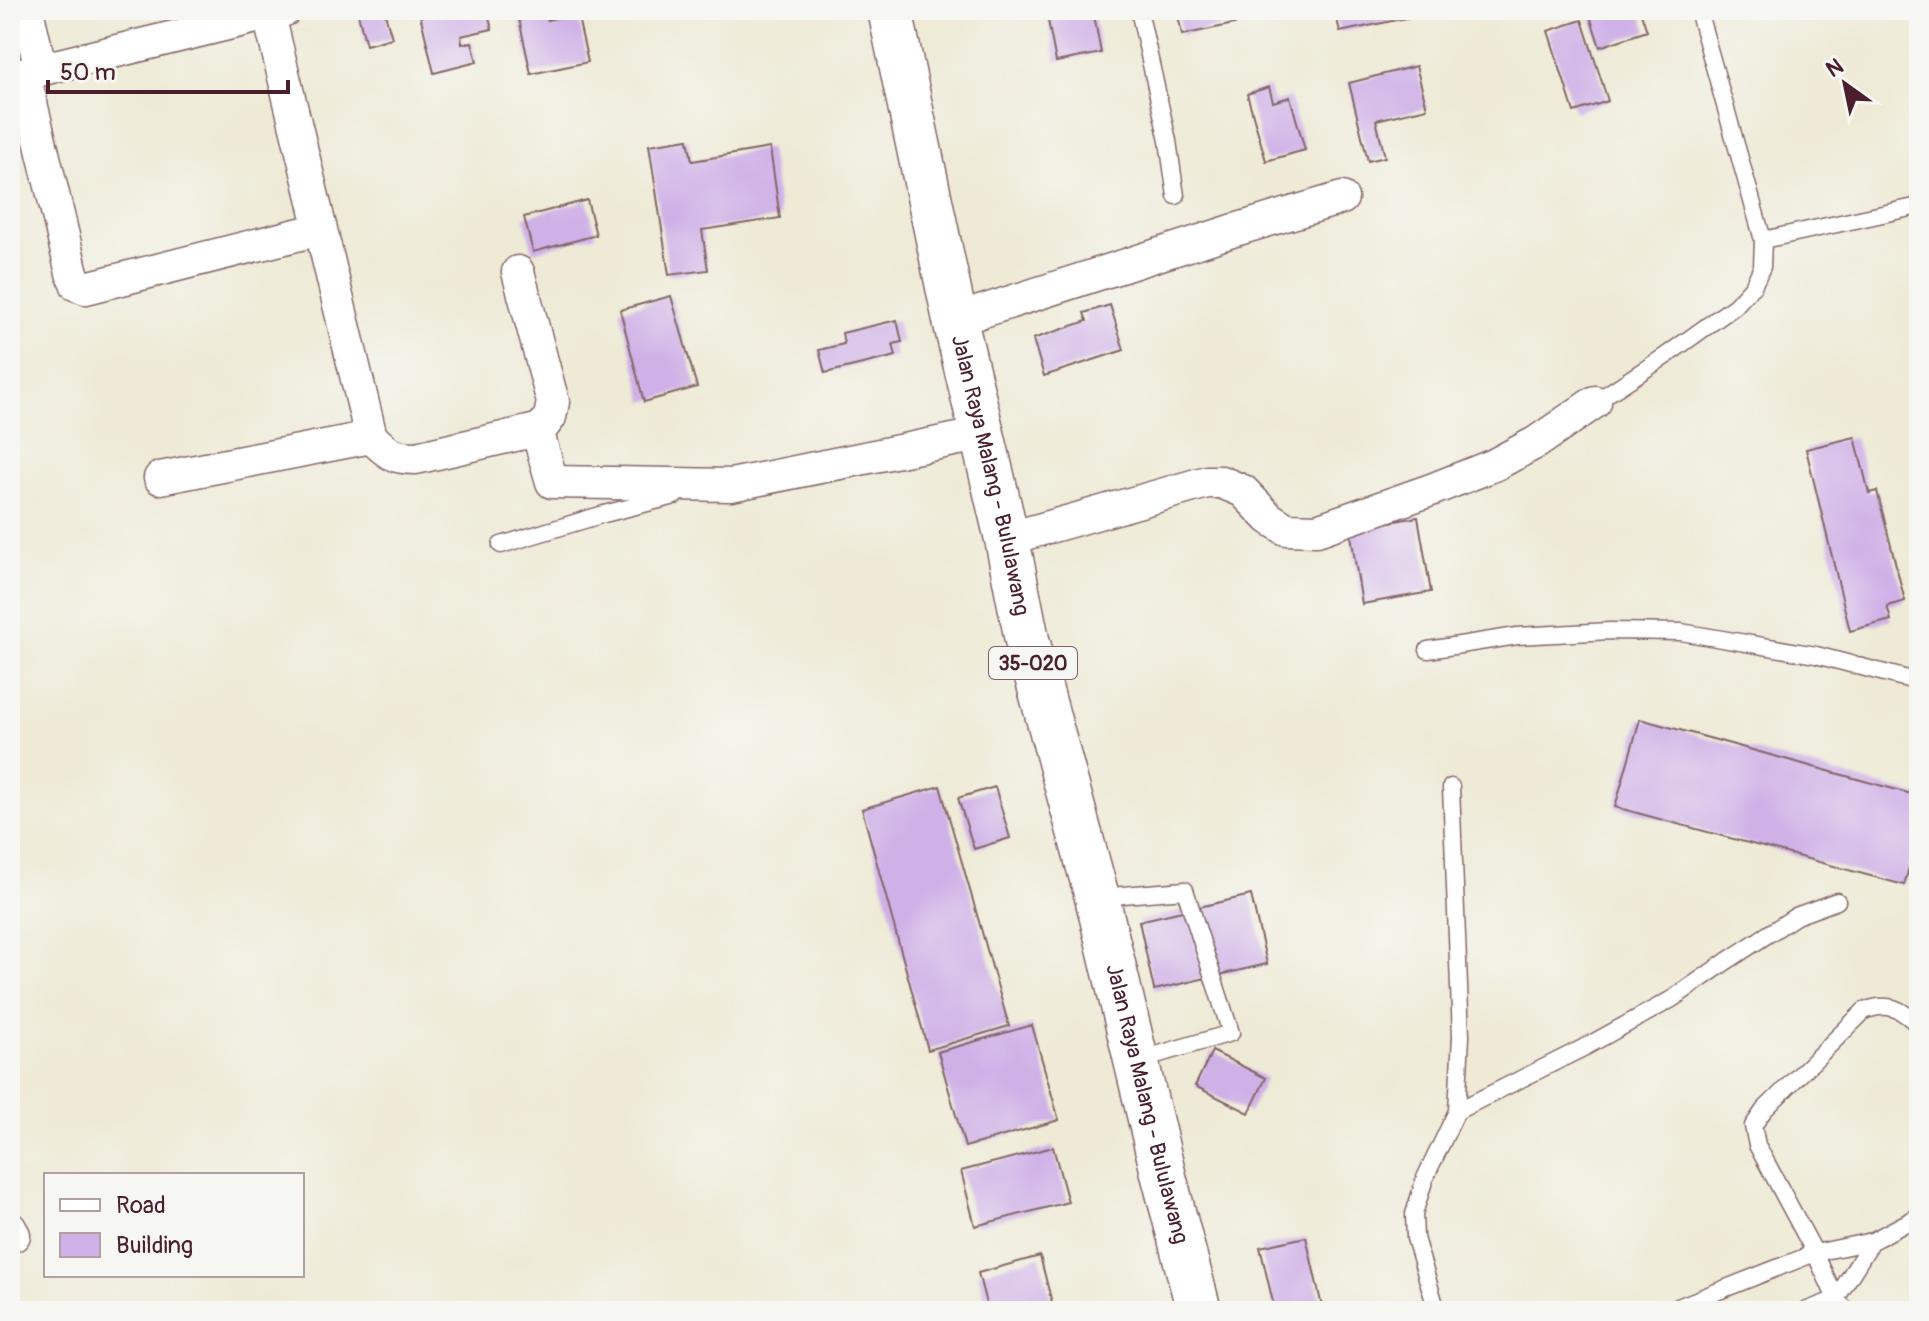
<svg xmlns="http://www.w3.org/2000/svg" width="1929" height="1321" viewBox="0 0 1929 1321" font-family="Pangolin,sans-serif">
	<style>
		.building { fill: #cfb1e7 }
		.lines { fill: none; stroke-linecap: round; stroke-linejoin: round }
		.service-casing { stroke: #836667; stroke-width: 19 }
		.minor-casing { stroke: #836667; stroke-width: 35 }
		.primary-casing { stroke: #836667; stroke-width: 47 }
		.service { stroke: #fff; stroke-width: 16 }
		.minor { stroke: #fff; stroke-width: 32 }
		.primary { stroke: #fff; stroke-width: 44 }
		.labels { text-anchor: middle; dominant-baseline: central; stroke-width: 6; stroke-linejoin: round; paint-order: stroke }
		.shield { fill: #f6f6f2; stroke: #7e6067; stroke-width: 2 }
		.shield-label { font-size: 20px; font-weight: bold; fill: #4a1f2b }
		.street-label { font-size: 22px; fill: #4a1f2b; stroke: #f6f6f2 }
	</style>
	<rect width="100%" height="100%" fill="#f6f6f2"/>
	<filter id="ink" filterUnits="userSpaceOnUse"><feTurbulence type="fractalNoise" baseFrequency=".0125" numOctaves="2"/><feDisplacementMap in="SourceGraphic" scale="16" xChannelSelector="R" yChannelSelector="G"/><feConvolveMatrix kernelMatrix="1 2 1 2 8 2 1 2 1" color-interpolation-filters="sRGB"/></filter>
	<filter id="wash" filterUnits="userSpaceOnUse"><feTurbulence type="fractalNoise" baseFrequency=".006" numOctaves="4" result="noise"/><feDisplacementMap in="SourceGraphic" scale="32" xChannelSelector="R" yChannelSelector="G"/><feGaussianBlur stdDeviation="1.8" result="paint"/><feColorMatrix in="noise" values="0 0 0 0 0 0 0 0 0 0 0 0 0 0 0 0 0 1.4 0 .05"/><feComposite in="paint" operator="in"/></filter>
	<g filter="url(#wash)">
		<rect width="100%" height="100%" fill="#eeead6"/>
		<g id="blocks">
			<path class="building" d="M357 10H384L392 38 366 45Z
				M419 10H487L492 29 461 36 462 44 472 42 477 62 434 73Z
				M517 10H545L547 20 577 13 588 62 531 74Z
				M1046 10H1093L1101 53 1056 62Z
				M1177 10H1251L1253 20 1182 35Z
				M1335 10H1425V14L1340 32Z
				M1588 10H1640L1647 31 1600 47Z
				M1582 20 1608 101 1574 112 1548 31Z
				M1416 66 1427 108 1376 120 1385 157 1368 161 1349 83Z
				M1269 87 1273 102 1290 97 1305 150 1266 161 1247 94Z
				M688 139 692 161 770 148 780 218 702 230 708 270 669 275 649 145Z
				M587 200 596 235 533 252 524 217Z
				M671 296 697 387 644 402 620 310Z
				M1110 305 1124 350 1044 376 1033 339 1087 321 1084 313Z
				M897 320 902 342 893 344 896 356 825 373 819 350 844 344 842 333Z
				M1855 437 1869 493 1877 491 1905 601 1887 606 1891 620 1850 631 1806 449Z
				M1418 517 1431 592 1362 604 1350 529Z
				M1640 719 1919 796V832L1904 885 1615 807Z
				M940 786 1009 1026 928 1050 862 809Z
				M995 787 1010 838 974 849 958 798Z
				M1251 895 1267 964 1154 990 1139 921Z
				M1032 1025 1059 1120 965 1147 938 1052Z
				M1212 1051 1266 1078 1249 1113 1195 1086Z
				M1053 1147 1068 1202 975 1226 961 1171Z
				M1306 1237 1323 1311H1275L1260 1247Z
				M1040 1256 1054 1311H988L978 1273Z"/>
		</g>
	</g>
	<g filter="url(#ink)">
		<use href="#blocks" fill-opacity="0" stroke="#836667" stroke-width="2"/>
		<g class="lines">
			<defs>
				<path id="service" d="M1139 10 1168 141 1176 196
					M1763 240 1919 206
					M1595 402 1664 357 1735 306 1753 286 1762 267 1763 240 1698 10
					M501 545 604 514 675 496
					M1428 650 1517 636 1610 631 1681 632 1816 655 1919 682
					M1098 897 1185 890 1231 1033 1139 1060
					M1457 1111 1587 1046 1672 999 1727 961 1796 916 1837 901
					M1437 1311 1415 1238 1414 1214 1425 1178 1457 1111 1461 1036 1451 787
					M1668 1311 1815 1253 1872 1241 1919 1216
					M1805 1311 1836 1299 1872 1241
					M1847 1311 1836 1299 1815 1253 1757 1145 1753 1126 1764 1110 1864 1011C1888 1001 1902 1009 1919 1026"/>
				<path id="minor" d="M27 10 41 70
					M269 15 371 437
					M24 74 72 273 77 285 86 288 320 229
					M10 77 285 10
					M955 320 1235 230 1342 198
					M537 430 552 482 731 485 983 434
					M160 478 371 437C388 453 392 458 416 458L541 429 550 417 553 402 518 272
					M1007 539 1207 482H1221L1243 491 1269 518 1286 529 1317 530 1431 490 1494 465 1537 442 1595 402
					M10 1228 14 1235"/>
				<g id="primary">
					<path id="s1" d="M890 10 955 320 1007 539 1027 640 1097 897 1164 1177 1199 1311"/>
				</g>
			</defs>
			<use href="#service" class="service-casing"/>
			<use href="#minor" class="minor-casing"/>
			<use href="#primary" class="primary-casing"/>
			<use href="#service" class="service"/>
			<use href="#minor" class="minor"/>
			<use href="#primary" class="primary"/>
		</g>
	</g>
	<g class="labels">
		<rect class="shield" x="989" y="647" width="88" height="32" rx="6"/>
		<g class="shield-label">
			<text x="1033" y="663">35-020</text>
		</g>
		<g class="street-label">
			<text stroke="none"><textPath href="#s1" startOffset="476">Jalan Raya Malang - Bululawang</textPath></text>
			<text stroke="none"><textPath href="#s1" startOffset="1124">Jalan Raya Malang - Bululawang</textPath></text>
		</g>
	</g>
	<rect width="1929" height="1321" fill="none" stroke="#f6f6f2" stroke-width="40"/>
	<rect x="44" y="1173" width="260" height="104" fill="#f6f6f2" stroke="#b1a0a2" stroke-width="2"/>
	<rect x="60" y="1199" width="40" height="12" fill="#ffffff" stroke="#b1a0a2" stroke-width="2"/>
	<text x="116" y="1213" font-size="24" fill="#4a1f2b">Road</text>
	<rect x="60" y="1233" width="40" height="24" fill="#cfb1e7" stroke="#b1a0a2" stroke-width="2"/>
	<text x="116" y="1253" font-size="24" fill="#4a1f2b">Building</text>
	<g transform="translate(1845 84) rotate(327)" stroke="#f6f6f2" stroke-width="6" paint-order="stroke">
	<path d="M0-6L14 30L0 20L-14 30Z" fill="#4a1f2b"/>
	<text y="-12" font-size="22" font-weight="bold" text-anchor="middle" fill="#4a1f2b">N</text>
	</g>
	<path d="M48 80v12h240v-12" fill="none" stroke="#4a1f2b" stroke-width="4"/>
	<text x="60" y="80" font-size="24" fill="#4a1f2b" stroke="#f6f6f2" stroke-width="6" paint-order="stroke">50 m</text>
</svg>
